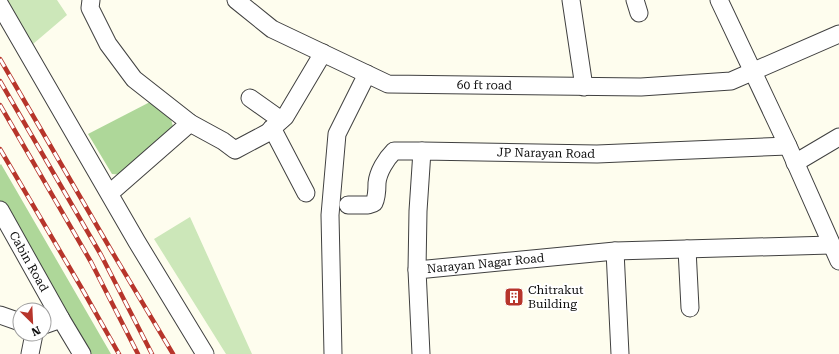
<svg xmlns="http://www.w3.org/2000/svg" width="839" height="354" viewBox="0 0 839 354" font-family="'Roboto Serif',serif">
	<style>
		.green { fill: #cce7b9 }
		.forest { fill: #aed799 }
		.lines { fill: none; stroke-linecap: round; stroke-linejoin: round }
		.minor-casing { stroke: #404040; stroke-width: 19 }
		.minor { stroke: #fff; stroke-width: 17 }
		.rail-casing { stroke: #b7352b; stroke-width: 4.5 }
		.rail { stroke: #fff; stroke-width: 3; stroke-dasharray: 9; stroke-linecap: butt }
		.labels { text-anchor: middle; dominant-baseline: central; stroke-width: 4; stroke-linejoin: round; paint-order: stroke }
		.street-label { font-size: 12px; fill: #0d0d0d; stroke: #fff }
		.poi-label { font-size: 12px; fill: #0d0d0d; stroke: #fff; text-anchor: start }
	</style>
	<rect width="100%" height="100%" fill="#fefdee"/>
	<path class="green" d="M0 0H57L67 15 26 50Z
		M190 217 252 354H226L154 239Z"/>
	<path class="forest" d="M150 102 171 119 175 134 126 175 112 174 88 134Z
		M1 164 111 354H87L21 241 0 201V165Z"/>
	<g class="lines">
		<defs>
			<g id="minor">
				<path d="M91 0 90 8 108 44 134 79 190 123 223 141 235 150 267 133 285 117 323 53"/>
				<path id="s1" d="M236 0 272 29 388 84 641 87 731 81 839 34"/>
				<path d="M571 0 584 87"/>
				<path d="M635 0 639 13"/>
				<path d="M719 0 788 146 839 261"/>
				<path d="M0 5 137 242 205 354"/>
				<path d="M250 98 281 120"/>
				<path d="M272 128 306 193"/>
				<path d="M795 163 839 137"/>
				<path d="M110 193 190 123"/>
				<path d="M348 205H368L374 203C377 197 377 190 377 183 378 172 386 159 394 151H422"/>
				<path id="s2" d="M0 210 61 319 82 354"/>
				<path d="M687 249 690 308"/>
				<path d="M615 251 620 354"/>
				<path id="s3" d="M417 270 418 211 422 151 597 154 788 146"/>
				<path d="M0 315 20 322"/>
				<path d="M44 325 61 319"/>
				<path d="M30 354 34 334"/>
				<path d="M333 354 330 215 337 134 367 74"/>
				<path id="s4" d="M421 354 417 270 615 251 831 245"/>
			</g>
		</defs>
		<use href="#minor" class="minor-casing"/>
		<use href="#minor" class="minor"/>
		<defs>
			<path id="rail" d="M0 59 111 250 173 354
				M0 81 101 255 152 354
				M0 105 91 262 138 354
				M0 149 81 287 119 354"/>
		</defs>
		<use href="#rail" class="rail-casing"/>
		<use href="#rail" class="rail"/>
	</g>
	<defs>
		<symbol id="building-square" viewBox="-11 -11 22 22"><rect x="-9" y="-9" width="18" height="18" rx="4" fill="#b7352b" stroke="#fff"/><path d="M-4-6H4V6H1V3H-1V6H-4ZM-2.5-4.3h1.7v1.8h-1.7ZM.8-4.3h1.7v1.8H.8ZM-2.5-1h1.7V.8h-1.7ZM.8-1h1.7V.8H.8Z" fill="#fff"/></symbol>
	</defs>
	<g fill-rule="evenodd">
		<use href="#building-square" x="503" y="286" width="22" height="22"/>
	</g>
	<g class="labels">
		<g class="street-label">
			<text stroke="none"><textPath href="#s1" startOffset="271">60 ft road</textPath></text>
			<text stroke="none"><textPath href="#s3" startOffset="243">JP Narayan Road</textPath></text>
			<text stroke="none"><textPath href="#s2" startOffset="59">Cabin Road</textPath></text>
			<text stroke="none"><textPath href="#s4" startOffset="153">Narayan Nagar Road</textPath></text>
		</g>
		<g class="poi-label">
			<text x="528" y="290">Chitrakut<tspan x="528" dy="14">Building</tspan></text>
		</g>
	</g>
	<g transform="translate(32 322) rotate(156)"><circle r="19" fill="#ffffff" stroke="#9e9e9e"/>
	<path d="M0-3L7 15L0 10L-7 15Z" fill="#b7352b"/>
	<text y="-6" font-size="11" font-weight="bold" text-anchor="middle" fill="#0d0d0d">N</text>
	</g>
</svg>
